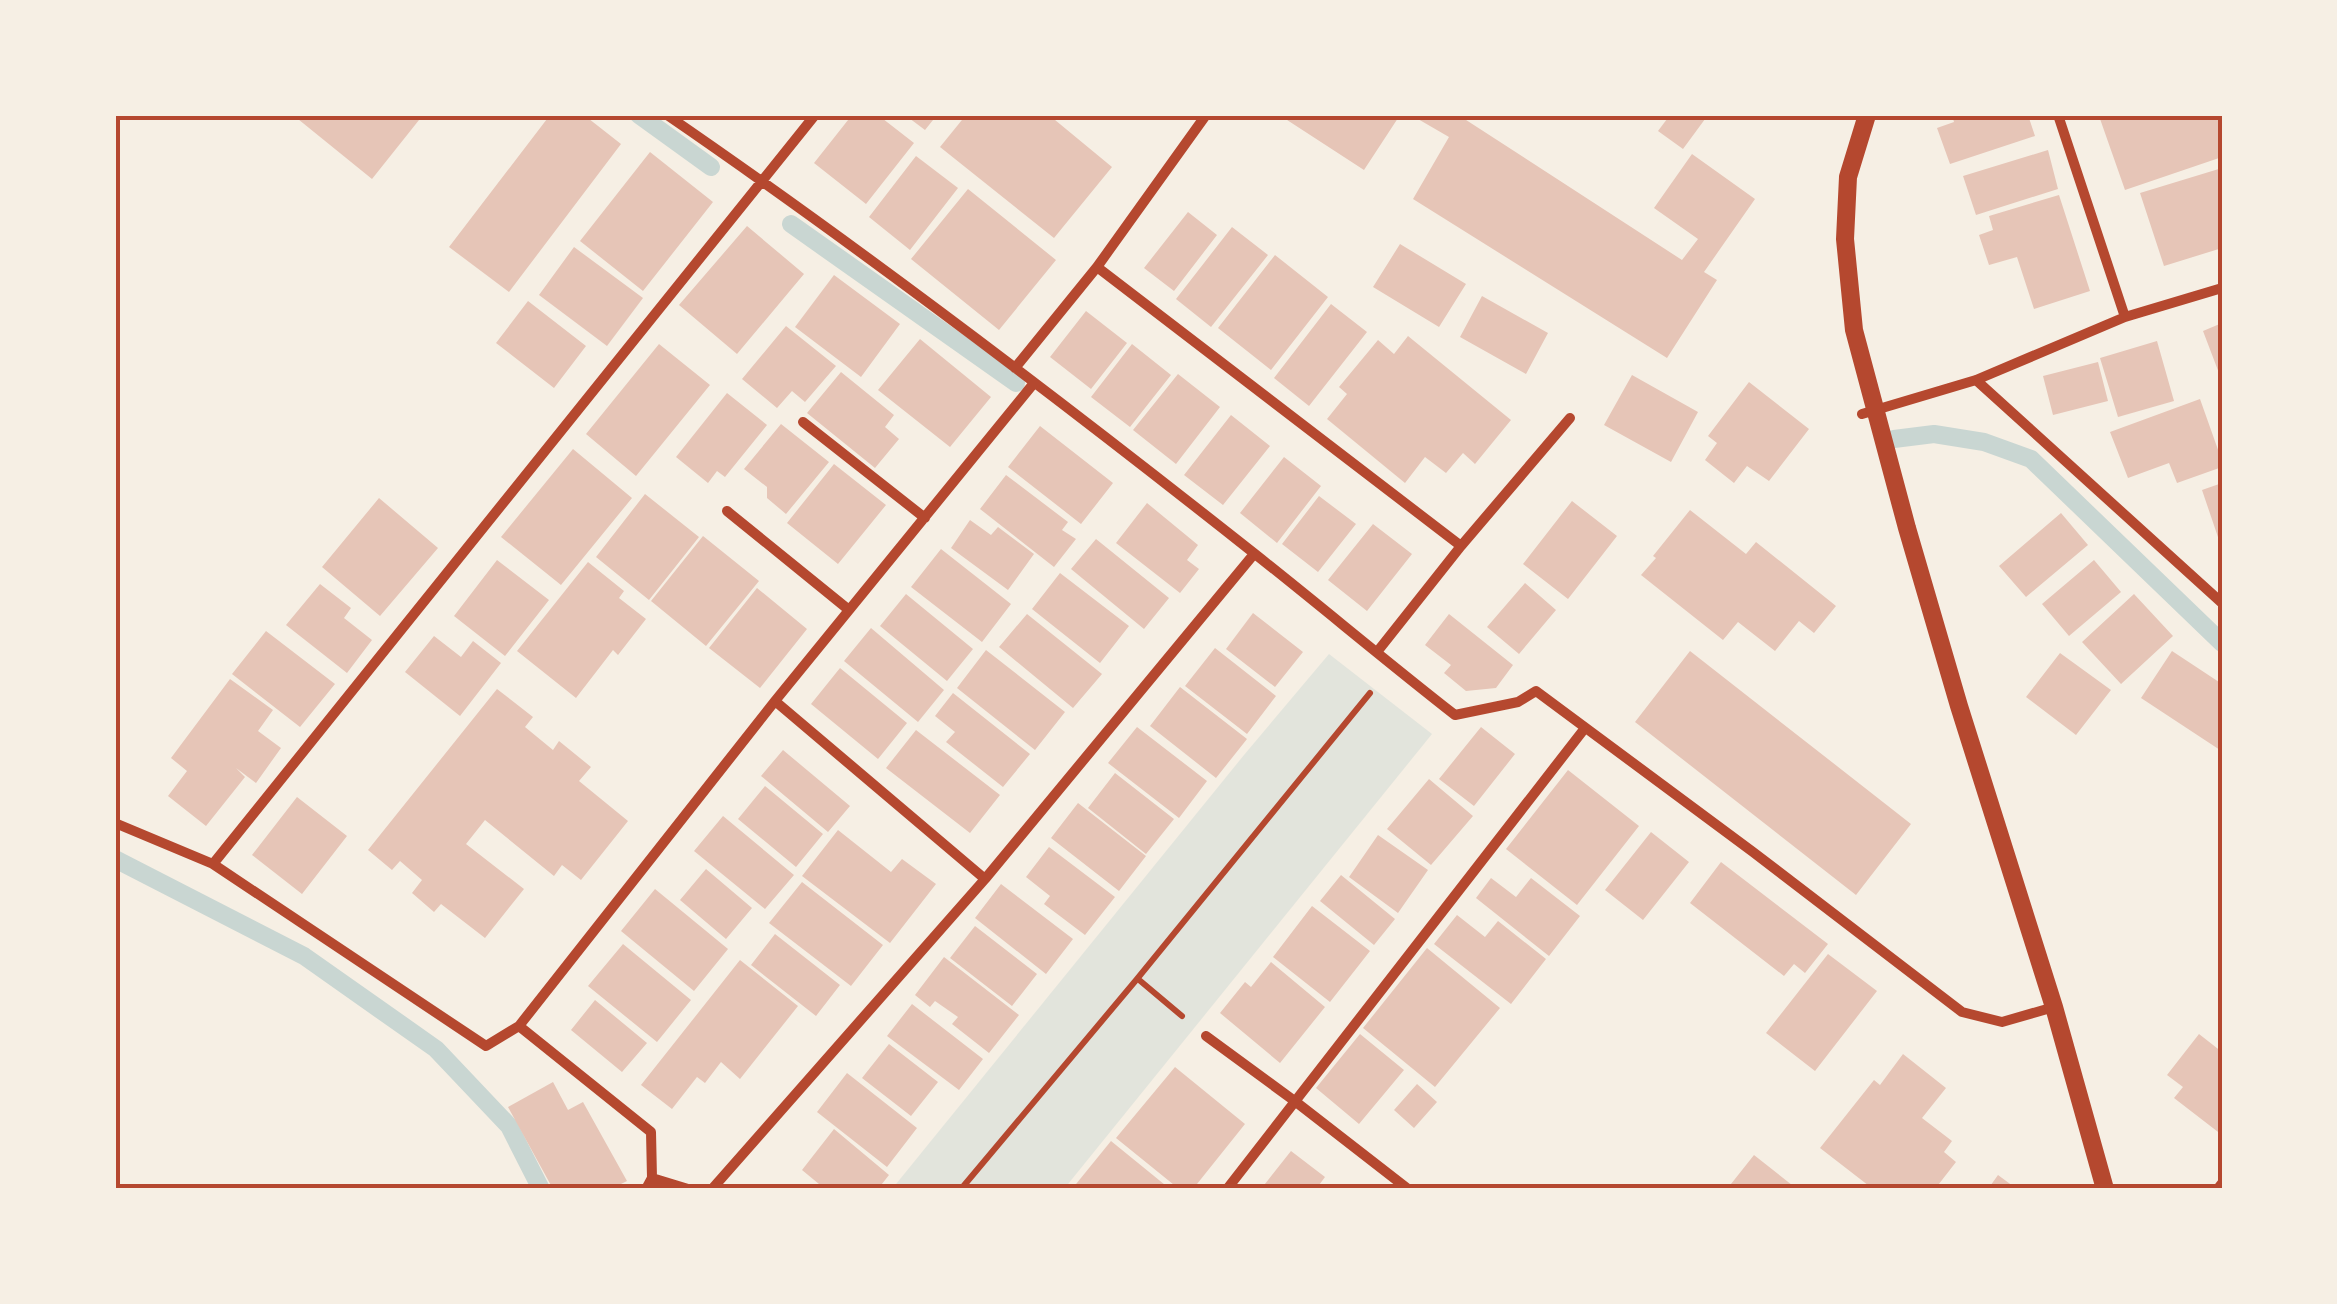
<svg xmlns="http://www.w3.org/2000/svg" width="2337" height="1304" viewBox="0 0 2337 1304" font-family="'Open Sans',sans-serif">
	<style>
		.green { fill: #e2e4dc }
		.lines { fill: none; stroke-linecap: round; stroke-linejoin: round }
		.stream { stroke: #c9d6d2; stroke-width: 18 }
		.building { fill: #e6c5b7 }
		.path { stroke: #b5482f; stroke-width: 6 }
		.minor { stroke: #b5482f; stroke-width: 10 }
		.tertiary { stroke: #b5482f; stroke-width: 18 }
		.neatline { fill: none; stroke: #b5482f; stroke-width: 4 }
	</style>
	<rect width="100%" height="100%" fill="#f6efe4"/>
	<path class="green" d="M1329 654 1432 734 1064 1189H892L1244 755Z"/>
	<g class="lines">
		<path class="stream" d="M639 115 711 167
			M791 224 1016 383
			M1894 439 1934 434 1984 442 2031 459 2222 643
			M115 859 304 956 436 1049 509 1126 541 1189"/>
	</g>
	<path class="building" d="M293 115H423L372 179Z
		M550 115H584L621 144 509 292 449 247Z
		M852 115H878L914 143 866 204 814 163Z
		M905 115H937L925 130Z
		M966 115H1049L1112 167 1054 238 940 147Z
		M1286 115H1400L1364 170 1284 118Z
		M1411 115H1464L1463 118 1682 260 1698 239 1654 208 1692 154 1755 199 1704 272 1717 280 1667 358 1413 199 1449 137Z
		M1670 115H1708L1683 149 1658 131Z
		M1952 115H2028L2035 136 1950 164 1937 128 1954 122Z
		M2102 115H2222V157L2125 190 2099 116Z
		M2048 150 2058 189 1976 215 1963 176Z
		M650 152 713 202 643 291 580 241Z
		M916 156 958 188 910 250 869 217Z
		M2222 168V248L2164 266 2140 193Z
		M968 189 1056 260 999 330 911 259Z
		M2059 195 2090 291 2034 309 2017 257 1989 265 1979 235 1993 230 1989 216Z
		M1188 212 1217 235 1174 291 1144 268Z
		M747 226 804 274 737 354 679 305Z
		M1232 227 1268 255 1211 327 1176 299Z
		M1400 244 1466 284 1439 327 1373 287Z
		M574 247 643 298 607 346 539 295Z
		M1275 255 1328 297 1271 370 1218 328Z
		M834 275 900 324 861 377 795 327Z
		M1482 296 1548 333 1526 374 1460 337Z
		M528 301 586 346 554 388 496 343Z
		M1331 304 1367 332 1309 406 1274 378Z
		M1086 311 1127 343 1091 389 1050 357Z
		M2222 323V381L2203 331Z
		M786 326 836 366 805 402 792 391 777 408 742 379Z
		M1408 336 1511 420 1475 464 1463 453 1446 473 1425 457 1405 483 1327 419 1347 394 1339 387 1378 340 1394 354Z
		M920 339 991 397 950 447 878 390Z
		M2157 341 2174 401 2118 417 2100 358Z
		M659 344 710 385 636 476 586 434Z
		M1132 344 1171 375 1130 427 1091 397Z
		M2098 362 2108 401 2053 415 2043 376Z
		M841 372 894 415 885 427 899 439 875 468 807 413Z
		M1178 374 1220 407 1176 464 1133 430Z
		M1632 375 1698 412 1671 462 1604 425Z
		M1749 382 1809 429 1769 481 1747 466 1734 483 1705 460 1717 443 1708 436Z
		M727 393 767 425 725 477 717 471 708 483 676 457Z
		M2200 399 2222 461V467L2177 483 2169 463 2128 478 2110 432Z
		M1231 415 1270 446 1223 505 1184 475Z
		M781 424 829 462 786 514 767 498V487L744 469Z
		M1040 426 1113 483 1081 524 1008 467Z
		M573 449 632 498 561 585 501 537Z
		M1284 457 1321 486 1277 543 1240 513Z
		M834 464 886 505 838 564 787 523Z
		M1006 475 1068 522 1062 530 1076 539 1054 567 980 509Z
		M2222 483V545L2221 546 2202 490Z
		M645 494 699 537 649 600 596 557Z
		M1319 496 1356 524 1318 572 1282 544Z
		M379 498 438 548 380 616 322 567Z
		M1572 501 1617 536 1568 599 1523 564Z
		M1147 503 1198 545 1187 560 1199 569 1180 593 1116 543Z
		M1690 510 1746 554 1756 542 1836 606 1814 633 1799 621 1775 651 1738 622 1723 640 1641 575 1656 558 1653 556Z
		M2061 513 2088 545 2026 597 1999 566Z
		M970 520 991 535 998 527 1034 554 1008 590 951 548Z
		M1373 524 1412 554 1367 611 1328 580Z
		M703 536 759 581 706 646 651 601Z
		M1096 539 1169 598 1144 629 1071 569Z
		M941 549 1011 604 982 642 911 587Z
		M497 560 549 600 505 656 454 616Z
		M2094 560 2121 592 2069 636 2042 604Z
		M588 562 624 591 619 598 646 619 618 655 613 650 576 698 517 651Z
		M1060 573 1129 626 1100 663 1032 609Z
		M1525 583 1556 610 1519 654 1487 627Z
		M320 584 351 608 344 618 372 640 347 673 286 625Z
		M757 588 807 629 760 688 709 648Z
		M906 594 973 649 947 681 880 626Z
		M2134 594 2173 636 2121 684 2082 642Z
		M1253 613 1303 652 1275 687 1226 649Z
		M1027 614 1102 674 1073 708 999 647Z
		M1449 614 1513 665 1496 688 1466 691 1444 673 1451 665 1425 645Z
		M871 628 944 690 918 722 844 661Z
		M266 631 335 684 300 727 232 674Z
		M434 636 461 657 473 641 501 663 460 716 405 672Z
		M1215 648 1276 696 1247 734 1185 686Z
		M986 650 1065 712 1035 750 957 688Z
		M1690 651 1911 824 1856 895 1635 722Z
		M2172 651 2222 684V747L2220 750 2141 698Z
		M2060 653 2111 690 2076 735 2026 697Z
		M840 668 907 723 878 759 811 704Z
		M230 679 273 710 258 731 281 748 256 783 236 768 245 777 206 826 168 796 187 771 171 758Z
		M1180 687 1247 739 1216 778 1150 726Z
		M497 689 533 717 525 727 553 750 559 741 591 767 579 781 628 821 581 880 562 865 554 876 485 820 466 844 524 889 485 938 441 904 434 912 412 893 422 880 400 861 392 870 368 850Z
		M953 693 1030 754 1003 787 946 742 955 732 935 716Z
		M1137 727 1207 781 1179 818 1108 763Z
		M1481 727 1515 754 1474 806 1439 779Z
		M916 730 1000 795 970 833 886 768Z
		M783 750 850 806 828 832 761 776Z
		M1568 770 1639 826 1577 905 1506 849Z
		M1115 773 1174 819 1146 854 1088 808Z
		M1429 779 1473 816 1431 865 1387 829Z
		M765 786 823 834 796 867 738 819Z
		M297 797 347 836 302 894 252 855Z
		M1078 803 1146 856 1119 891 1051 838Z
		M723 816 794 875 765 909 694 851Z
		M838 830 891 872 902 859 936 884 890 943 802 876Z
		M1651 832 1689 862 1643 920 1605 890Z
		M1378 835 1428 870 1398 913 1349 877Z
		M1049 847 1115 897 1085 935 1044 904 1050 896 1026 877Z
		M1721 862 1828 944 1805 973 1794 964 1784 976 1690 903Z
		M706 869 752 908 726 939 680 900Z
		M1341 875 1395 919 1374 945 1320 901Z
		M1491 878 1516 897 1531 878 1580 916 1549 956 1476 898Z
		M802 882 883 945 851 986 769 923Z
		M1001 884 1073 939 1046 974 975 918Z
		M655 889 728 949 694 991 621 931Z
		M1312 906 1370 951 1330 1002 1273 957Z
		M1457 915 1485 937 1498 921 1546 959 1511 1004 1434 944Z
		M975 926 1037 974 1012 1006 950 958Z
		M775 934 840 985 816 1016 751 965Z
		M623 944 691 1000 657 1042 588 986Z
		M1427 948 1500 1008 1435 1087 1363 1028Z
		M1828 954 1877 991 1815 1071 1766 1033Z
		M944 957 1019 1015 989 1053 952 1024 958 1017 935 1001 930 1007 915 995Z
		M740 960 798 1006 740 1079 721 1062 705 1083 697 1077 672 1109 641 1085Z
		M1271 962 1325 1007 1280 1063 1220 1013 1245 982 1251 987Z
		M595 1000 647 1043 622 1072 571 1030Z
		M912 1004 983 1059 959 1090 887 1036Z
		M1360 1034 1404 1070 1359 1124 1316 1088Z
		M2199 1034 2222 1052V1135L2174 1098 2183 1087 2167 1075Z
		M889 1044 938 1082 911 1116 862 1078Z
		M1903 1054 1946 1088 1922 1118 1952 1141 1944 1152 1956 1162 1935 1189H1873L1820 1148 1874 1080 1880 1085Z
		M1175 1067 1245 1124 1193 1189H1179L1116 1138Z
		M847 1073 917 1128 887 1167 817 1112Z
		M553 1082 568 1110 583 1102 627 1181 611 1189H553L508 1107Z
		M1417 1084 1437 1102 1414 1128 1394 1110Z
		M834 1129 889 1175 878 1189H825L802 1170Z
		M1111 1141 1170 1189H1072Z
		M1291 1151 1325 1177 1316 1189H1261Z
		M1754 1155 1797 1189H1727Z
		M1998 1175 2017 1189H1988Z"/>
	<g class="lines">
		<path class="path" d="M1138 979 1182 1016
			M961 1189 1137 979 1370 693
			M2215 1189 2222 1180"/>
		<path class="minor" d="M667 115C868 253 1063 402 1255 554 1322 607 1387 662 1455 715L1518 702 1536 691 1753 852 1962 1012 2002 1022 2054 1007
			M2058 115 2125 317
			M1097 267 1461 546 1377 652
			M1015 368 1097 267 1206 115
			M1976 380 2222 603
			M1862 414 1976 380 2125 317 2222 288
			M803 422 925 518
			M727 511 849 610
			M1461 546 1570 418
			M775 701 985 879
			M115 823 213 864 486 1046 519 1026 775 701 1034 383
			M213 864 815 115
			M519 1026 651 1132 652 1178 646 1189
			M1206 1036 1296 1102 1408 1189
			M652 1178 688 1189
			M712 1189 985 879 1254 554
			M1227 1189 1585 728"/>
		<path class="tertiary" d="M1867 115 1848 177 1845 239 1854 330 1907 528 1959 706 2054 1007 2105 1189"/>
	</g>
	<rect width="2337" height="1304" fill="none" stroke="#f6efe4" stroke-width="235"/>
	<rect x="118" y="118" width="2102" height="1068" class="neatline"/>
</svg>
